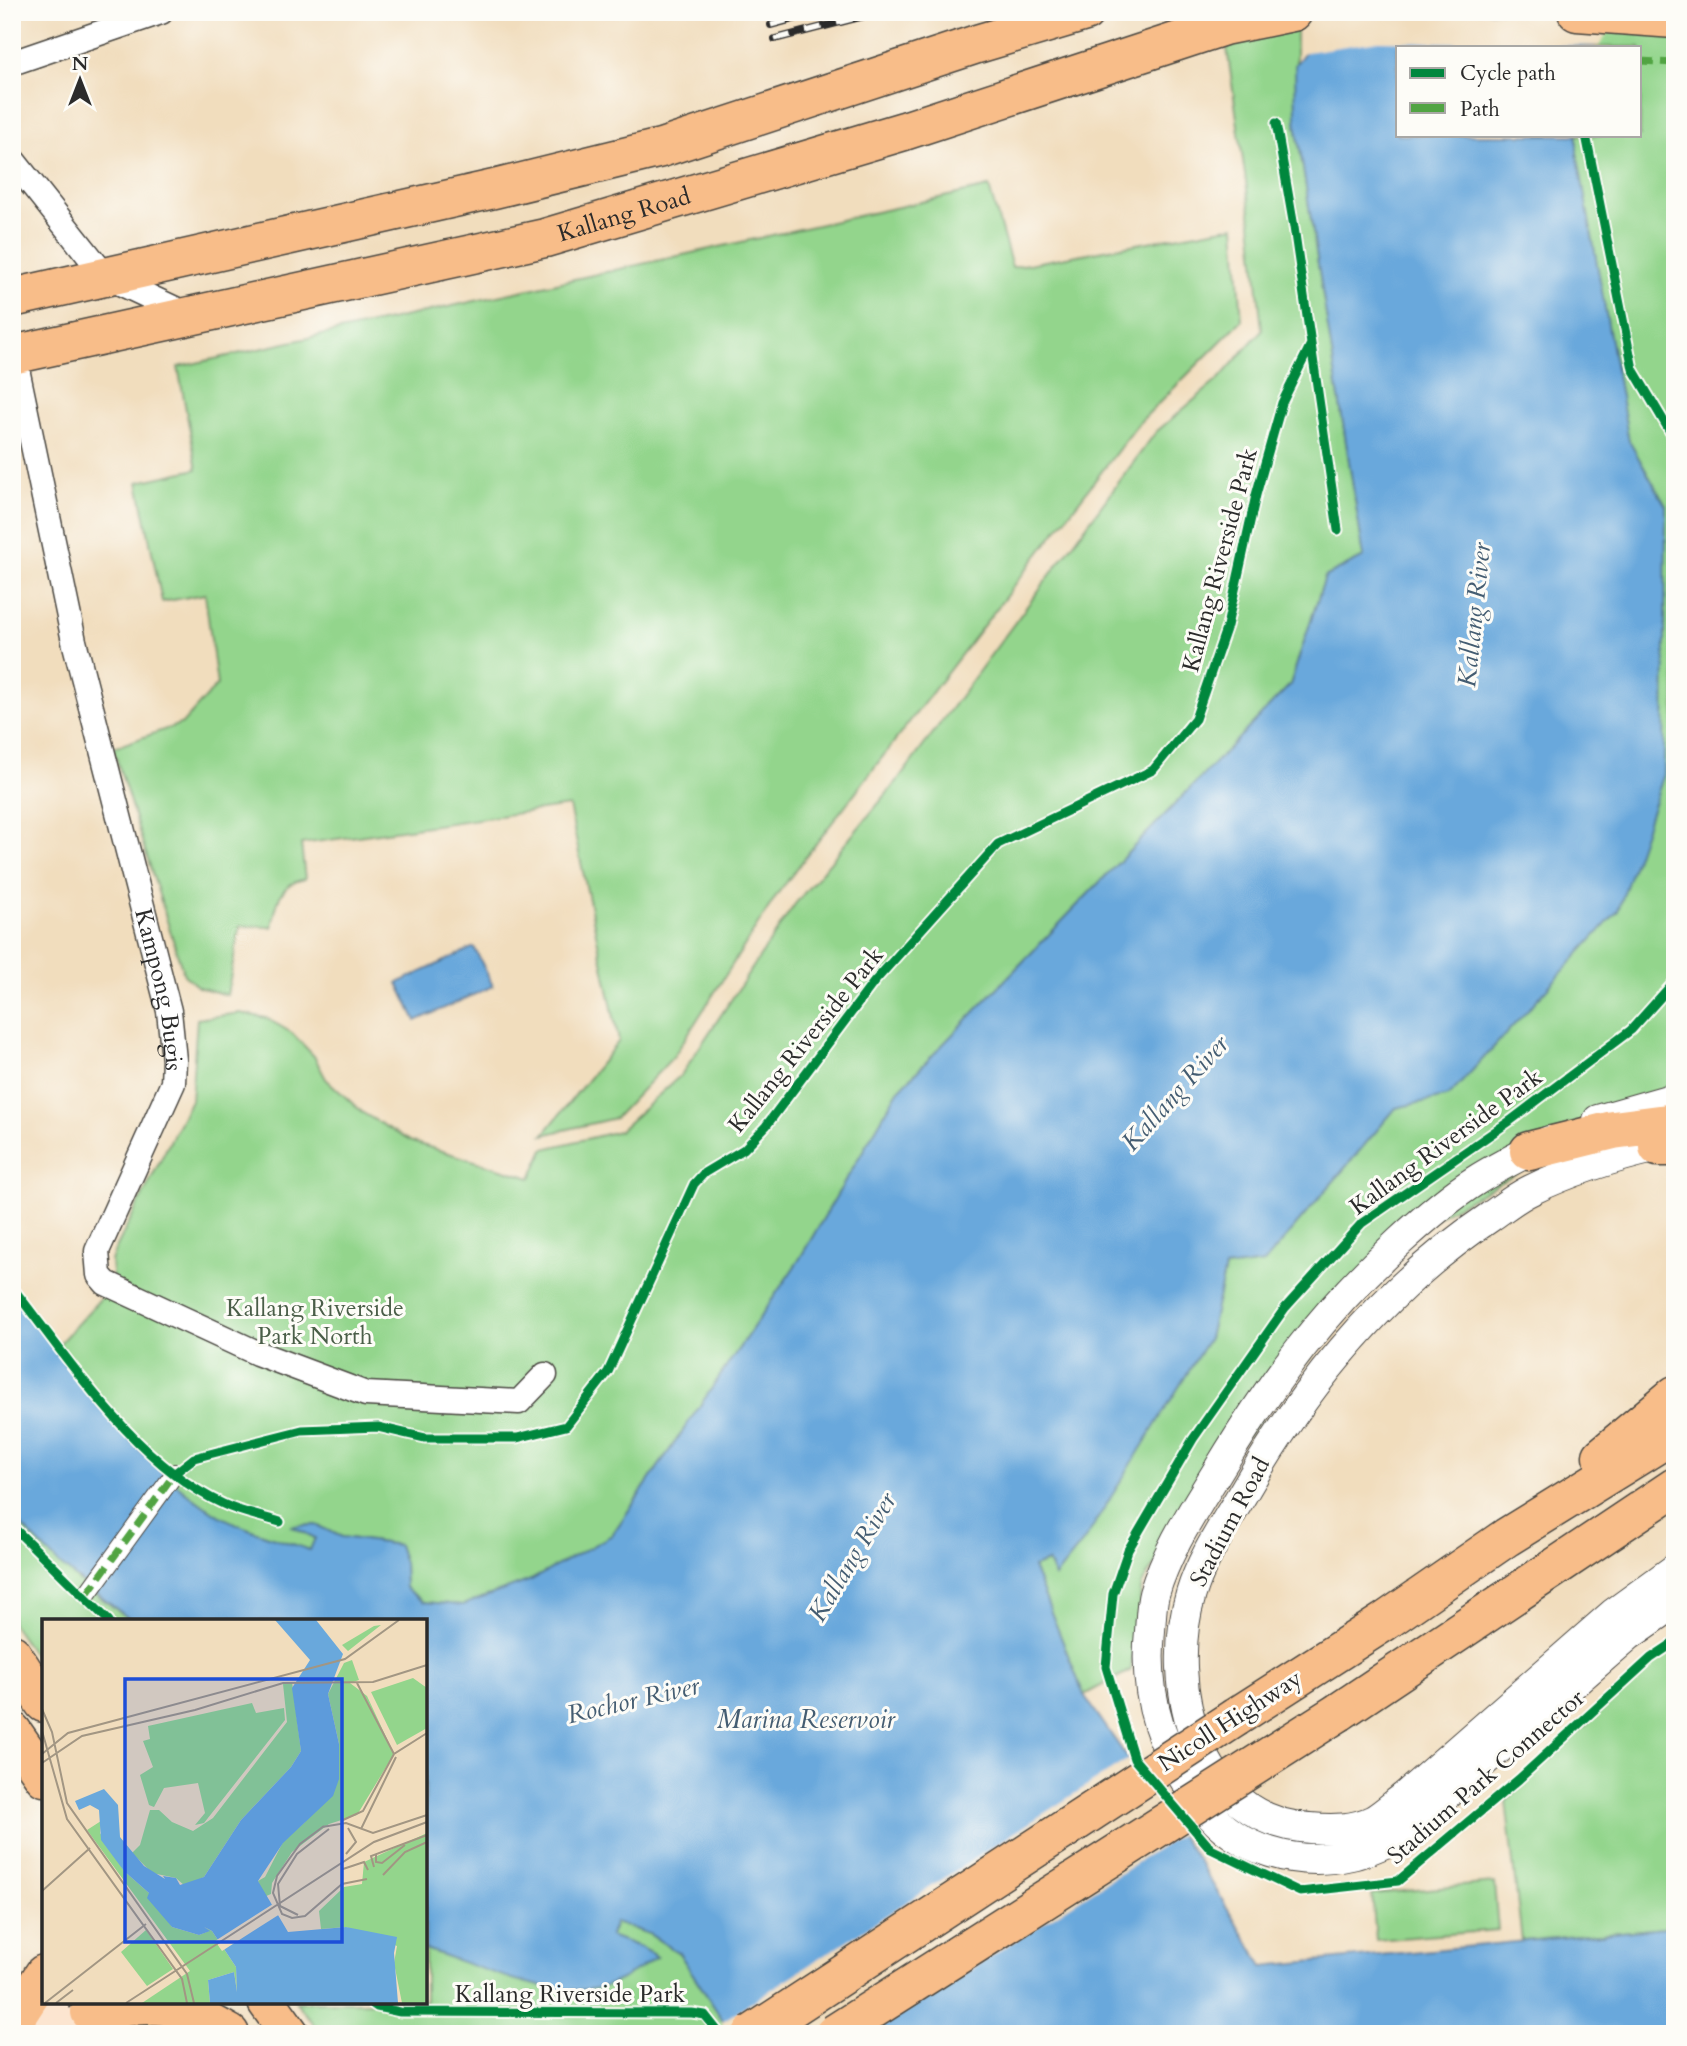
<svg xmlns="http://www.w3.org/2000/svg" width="1687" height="2046" viewBox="0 0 1687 2046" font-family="Cardo,serif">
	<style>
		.green { fill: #93d58c; stroke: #5f805c; stroke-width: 2 }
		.water { fill: #69a8dc; stroke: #4a6a84; stroke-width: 2 }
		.pier { fill: #f1ddbd }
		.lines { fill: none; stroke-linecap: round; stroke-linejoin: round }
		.pedestrian-casing { stroke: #494641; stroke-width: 20 }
		.minor-casing { stroke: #494641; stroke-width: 27 }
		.tertiary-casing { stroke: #494641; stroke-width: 32 }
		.secondary-casing { stroke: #494641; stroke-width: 36 }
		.primary-casing { stroke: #494641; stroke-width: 41 }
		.trunk-casing { stroke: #494641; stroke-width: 41 }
		.motorway-casing { stroke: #494641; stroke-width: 41 }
		.pedestrian { stroke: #fff; stroke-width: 18 }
		.minor { stroke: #fff; stroke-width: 24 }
		.tertiary { stroke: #fff; stroke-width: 30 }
		.secondary { stroke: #fce5d0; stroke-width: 33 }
		.primary { stroke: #f8bd89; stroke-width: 38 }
		.trunk { stroke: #f8bd89; stroke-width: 38 }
		.motorway { stroke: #f8bd89; stroke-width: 38 }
		.rail-casing { stroke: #2b2b2b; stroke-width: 8 }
		.rail { stroke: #fdfcf7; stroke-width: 5; stroke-dasharray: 16; stroke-linecap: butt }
		.trunk-bridge-casing { stroke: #494641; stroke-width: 41; stroke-linecap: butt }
		.trunk-bridge { stroke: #f8bd89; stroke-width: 38 }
		.quiet { stroke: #51a443; stroke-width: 7; stroke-dasharray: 14 7; stroke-linecap: butt }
		.cycleway-casing { stroke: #fdfcf7; stroke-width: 13 }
		.cycleway { stroke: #00873e; stroke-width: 9 }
		.labels { text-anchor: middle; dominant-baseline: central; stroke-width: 6; stroke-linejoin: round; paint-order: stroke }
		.street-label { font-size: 24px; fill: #2b2b2b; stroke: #fdfcf7 }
		.park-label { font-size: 24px; fill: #4a5e48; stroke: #fdfcf7 }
		.water-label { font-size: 26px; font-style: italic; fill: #445d72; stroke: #fdfcf7 }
		.inset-road { fill: none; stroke: #a29683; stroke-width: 2 }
		.view { fill: #1d4ed8; fill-opacity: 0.15; stroke: #1d4ed8; stroke-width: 3.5 }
		.inset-edge { fill: none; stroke: #2b2b2b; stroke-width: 3.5 }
	</style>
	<rect width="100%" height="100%" fill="#fdfcf7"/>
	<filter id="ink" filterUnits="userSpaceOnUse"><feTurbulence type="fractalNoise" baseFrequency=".0143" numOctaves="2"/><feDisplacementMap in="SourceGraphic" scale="14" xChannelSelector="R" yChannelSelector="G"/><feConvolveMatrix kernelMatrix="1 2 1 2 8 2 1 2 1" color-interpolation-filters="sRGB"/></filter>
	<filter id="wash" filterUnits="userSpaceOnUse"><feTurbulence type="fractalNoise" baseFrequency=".00686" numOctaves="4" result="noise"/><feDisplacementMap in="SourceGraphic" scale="28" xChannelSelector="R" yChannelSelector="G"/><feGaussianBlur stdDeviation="1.57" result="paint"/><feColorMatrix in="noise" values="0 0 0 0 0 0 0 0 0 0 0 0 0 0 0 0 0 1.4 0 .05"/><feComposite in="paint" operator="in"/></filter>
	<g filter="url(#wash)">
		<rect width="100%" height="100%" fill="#f1ddbd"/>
		<path class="green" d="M1617 12H1675V1098L1639 1107 1411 1231 1194 1503 1142 1584 1131 1670 1084 1695 1033 1567 1048 1562 1055 1576 1209 1338 1225 1268 1264 1263 1396 1107 1449 1096 1666 506 1629 441 1577 153V135H1640V47H1594Z
			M1296 23V124L1364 557 1325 577 1290 685 898 1091 799 1260 612 1535 531 1580 463 1605 424 1602 405 1588 404 1563 398 1545 342 1537 316 1525 293 1526 316 1538 310 1550C279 1539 244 1530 215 1513 152 1474 102 1405 55 1348L113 1285 111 1261 115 1250 191 1100 197 1019 240 1013 266 1018 292 1033 314 1056 326 1079 363 1113 412 1142 531 1178 544 1149 619 1131 681 1075 795 904 899 779 1156 432 1219 379 1262 330 1249 203 1226 41Z
			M989 187 1012 267 1235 226 1242 320 1139 423 778 893 674 1056 615 1118 543 1135 619 1041 569 806 301 844 305 879C278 884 277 903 272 927L240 926 227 995 198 987 184 975 113 748 183 723 217 685 205 594 162 602 138 482 197 469 178 367Z
			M12 1516 82 1584 132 1621H44V1670L12 1624Z
			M1675 1640V1927L1522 1941 1506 1801Z
			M1494 1883 1498 1930 1376 1940 1372 1894Z
			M615 1922 649 1934 679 1953 732 2034H321L296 2002H425V1949L527 1983 623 1978 657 1957 642 1948 610 1936Z
			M104 2002 222 2034H66Z"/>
		<path class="water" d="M1335 12H1617L1594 47H1398V135H1577V153L1629 441 1666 506 1664 774 1618 911 1449 1096 1396 1108 1264 1263 1225 1268 1209 1338 1084 1541 1055 1577 1048 1562 1033 1567 1084 1695 1196 1857 1263 1966 1675 1927V2034H732L679 1953 649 1934 615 1922 610 1936 642 1948 657 1957C640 1968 624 1980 605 1986 554 2002 474 1965 425 1949V1621H132L59 1564 12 1516V1293C67 1363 140 1467 215 1513 244 1530 279 1539 310 1550L315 1538 291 1526 316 1525 342 1537 398 1545 404 1563 405 1588 424 1602 463 1605 531 1580 612 1535 799 1260 898 1091 1290 685 1325 577 1364 557 1296 124 1295 65Z
			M474 947 493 986 416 1021 398 983Z"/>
		<path class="pier" d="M1331 12H1620L1599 46 1379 41 1300 53Z
			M1130 1758 1183 1833 871 2034H728L721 2022Z"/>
	</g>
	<g filter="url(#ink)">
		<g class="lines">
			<defs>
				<path id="pedestrian" d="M87 1594 175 1473"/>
				<g id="minor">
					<path d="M12 63 161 12"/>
					<path d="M12 159 105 276 188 315"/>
					<path id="s1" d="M12 345 74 641 169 1011 174 1060 173 1083 97 1251 99 1275 106 1283 257 1353 366 1394 519 1402 545 1375"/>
				</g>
				<path id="tertiary" d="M1598 1120 1675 1098
					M1549 1141C1524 1154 1498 1166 1475 1181 1448 1198 1423 1220 1400 1241 1324 1310 1273 1380 1220 1467 1196 1507 1167 1549 1154 1594 1151 1605 1151 1619 1150 1631 1143 1699 1162 1753 1204 1807 1238 1851 1297 1867 1351 1855 1366 1852 1382 1844 1396 1838L1629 1635 1675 1603
					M1658 1147C1614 1157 1572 1170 1531 1190 1516 1197 1503 1208 1490 1217 1388 1285 1307 1383 1246 1488 1227 1521 1202 1557 1191 1594 1163 1686 1198 1822 1310 1828 1332 1830 1354 1830 1374 1820 1384 1814 1395 1804 1404 1797L1613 1614 1675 1569"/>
				<path id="secondary" d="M33 2007 55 2016 62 2034
					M66 2034 103 2002"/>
				<g id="primary">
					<path d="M1577 12 1675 19"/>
					<path d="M12 298 494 189 661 148 977 44 1085 12"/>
					<path id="s2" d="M12 355 545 238 904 131 1224 26 1293 12"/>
					<path d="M12 1654 44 1703"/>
					<path d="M12 1731 44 1777"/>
					<path d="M267 2002 290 2034"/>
					<path d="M90 2012C160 2002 168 1998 230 2034"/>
					<path d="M12 2023 44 1974"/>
				</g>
				<path id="trunk" d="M1658 1147H1675
					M1602 1456 1675 1395
					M1339 1712 1675 1487
					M1236 1717 1384 1622 1507 1537 1675 1433"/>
				<path id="motorway" d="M1529 1151 1613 1130 1675 1122"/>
			</defs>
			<use href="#pedestrian" class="pedestrian-casing"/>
			<use href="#minor" class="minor-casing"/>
			<use href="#tertiary" class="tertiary-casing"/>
			<use href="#secondary" class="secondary-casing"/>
			<use href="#primary" class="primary-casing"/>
			<use href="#trunk" class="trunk-casing"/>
			<use href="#motorway" class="motorway-casing"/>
			<use href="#pedestrian" class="pedestrian"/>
			<use href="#minor" class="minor"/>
			<use href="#tertiary" class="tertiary"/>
			<use href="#secondary" class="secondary"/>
			<use href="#primary" class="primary"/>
			<use href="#trunk" class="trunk"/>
			<use href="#motorway" class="motorway"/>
			<defs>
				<path id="rail" d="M771 25 820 12
					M775 39 880 12"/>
			</defs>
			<use href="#rail" class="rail-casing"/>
			<use href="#rail" class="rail"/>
			<defs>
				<path id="trunk-bridge" d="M752 2034 1236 1717
					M834 2034 1339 1712"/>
			</defs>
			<use href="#trunk-bridge" class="trunk-bridge-casing"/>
			<use href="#trunk-bridge" class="trunk-bridge"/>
			<path class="quiet" d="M1640 61 1675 63
				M87 1594 175 1473"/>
			<defs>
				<path id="cycleway" d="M1276 123 1294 227 1338 530
					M1586 135 1633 369 1675 440
					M1675 981 1631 1030 1510 1121 1362 1223 1285 1308 1193 1439 1128 1550 1113 1594 1106 1667 1134 1759 1211 1849 1300 1892 1398 1881 1519 1779 1651 1658 1675 1642
					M12 1287C71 1362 135 1463 223 1504 241 1513 262 1516 280 1522
					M175 1473 194 1458 302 1430 378 1427 425 1438H517L566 1426 608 1372 694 1184 704 1173 744 1149 766 1126 874 982 998 844 1153 770 1195 719 1227 626 1256 495 1282 403 1311 344
					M12 1526 109 1621
					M370 2002 377 2007 400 2012 692 2013 705 2015 720 2034"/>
			</defs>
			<use href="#cycleway" class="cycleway-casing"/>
			<use href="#cycleway" class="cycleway"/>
		</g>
	</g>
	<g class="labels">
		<g class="street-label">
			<text stroke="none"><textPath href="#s2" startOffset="628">Kallang Road</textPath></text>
			<text transform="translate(1220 560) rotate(-75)">Kallang Riverside Park</text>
			<text stroke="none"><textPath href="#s1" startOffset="662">Kampong Bugis</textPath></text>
			<text transform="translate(806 1040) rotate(-51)">Kallang Riverside Park</text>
			<text transform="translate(1446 1142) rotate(-36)">Kallang Riverside Park</text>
			<text transform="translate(1230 1522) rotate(-62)">Stadium Road</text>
			<text transform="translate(1230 1721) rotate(-33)">Nicoll Highway</text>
			<text transform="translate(1486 1777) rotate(-41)">Stadium Park Connector</text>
			<text x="570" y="1994">Kallang Riverside Park</text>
		</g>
		<g class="park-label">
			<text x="315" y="1308">Kallang Riverside<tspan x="315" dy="28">Park North</tspan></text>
		</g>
		<g class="water-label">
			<text transform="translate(1474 615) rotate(-84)">Kallang River</text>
			<text transform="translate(1175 1093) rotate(-48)">Kallang River</text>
			<text transform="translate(852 1557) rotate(-59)">Kallang River</text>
			<text transform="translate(633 1700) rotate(-13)">Rochor River</text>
			<text x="806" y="1719">Marina Reservoir</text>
		</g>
	</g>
	<g transform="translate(42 1619)">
		<rect width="385" height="385" fill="#f1ddbd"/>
		<path d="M339 6 306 32 300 26 332 7ZM310 41 317 61 308 64 325 77 352 135 315 196 287 205 250 233 230 264 229 275 222 278 216 262 223 258 241 223 263 203 297 125 286 75 302 44ZM371 59 385 69V109L355 126 329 73ZM250 63 259 132 249 148 199 201 162 258 143 267 134 259 110 254 90 234 98 226 108 191H117L130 203 151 212 171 199 245 103 241 65ZM210 84 214 94 242 89 243 101 162 204 153 206 163 194 156 164 122 169 112 188 107 186 98 156 111 148 101 122 108 120 106 107ZM59 202 58 214 82 252 107 274 130 308 157 316 167 312 162 308 170 312 194 348 195 373 192 353 166 361 168 384H100L148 352 45 211ZM385 214V384H360L352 344 355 327 304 308 279 310 277 292 302 268 320 265 322 243ZM104 311 131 350 105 367 79 333Z" fill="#93d58c"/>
		<path d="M233 1H274L301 35 286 75 297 125V160L291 177 241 224 216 262 246 313 304 308 355 318 352 334 356 384H168L166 361 192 353 195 373 194 348 170 312 162 308 168 312 157 316 130 308 105 279 107 274 82 252 59 221 57 191 48 186 37 191 33 182 62 170 76 186 78 218 102 247 123 260 121 257 134 259 138 266 162 258 199 201 249 148 259 132 250 69 268 41Z" fill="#69a8dc"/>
		<path d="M231 285 238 295 180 332 173 322Z" fill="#f1ddbd"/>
		<path class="inset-road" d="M315 64 352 135M0 90 10 113 25 184 145 355 152 384M0 112 25 200 140 360 145 384M0 135 26 114 303 40 357 1M0 144 40 117 153 91 241 64 331 63 385 46M301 201 321 192 352 135 385 114M282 207 258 225 235 257 231 274 240 295 250 299 263 297 300 265 325 260M280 208 304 204 331 214 385 196M319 210 354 138M304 235 314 223 306 209M334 235V243L340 244 363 226M332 248 329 237 385 216M301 250 322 243 326 251M341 256 363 233 385 223M0 272 48 229M256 296 238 287 236 265 255 235 287 210M3 384 104 305M14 384 31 371M84 384 332 223 385 203"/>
		<path class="view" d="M83 60H300V323H83Z"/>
		<rect width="385" height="385" class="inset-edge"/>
	</g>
	<rect width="1687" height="2046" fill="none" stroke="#fdfcf7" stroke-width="42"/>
	<rect x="1396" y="46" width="245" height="91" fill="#fdfcf7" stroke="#a9a8a5" stroke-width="2"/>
	<rect x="1410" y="68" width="35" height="10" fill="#00873e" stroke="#a9a8a5" stroke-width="2"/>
	<text x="1460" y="80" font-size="21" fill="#2b2b2b">Cycle path</text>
	<rect x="1410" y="103" width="35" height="10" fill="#51a443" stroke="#a9a8a5" stroke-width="2"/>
	<text x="1460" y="116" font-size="21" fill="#2b2b2b">Path</text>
	<g transform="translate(80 80)" stroke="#fdfcf7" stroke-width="5" paint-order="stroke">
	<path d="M0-5L12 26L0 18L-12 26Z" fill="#2b2b2b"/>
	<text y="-10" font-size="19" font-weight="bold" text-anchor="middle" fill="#2b2b2b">N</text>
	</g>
</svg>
